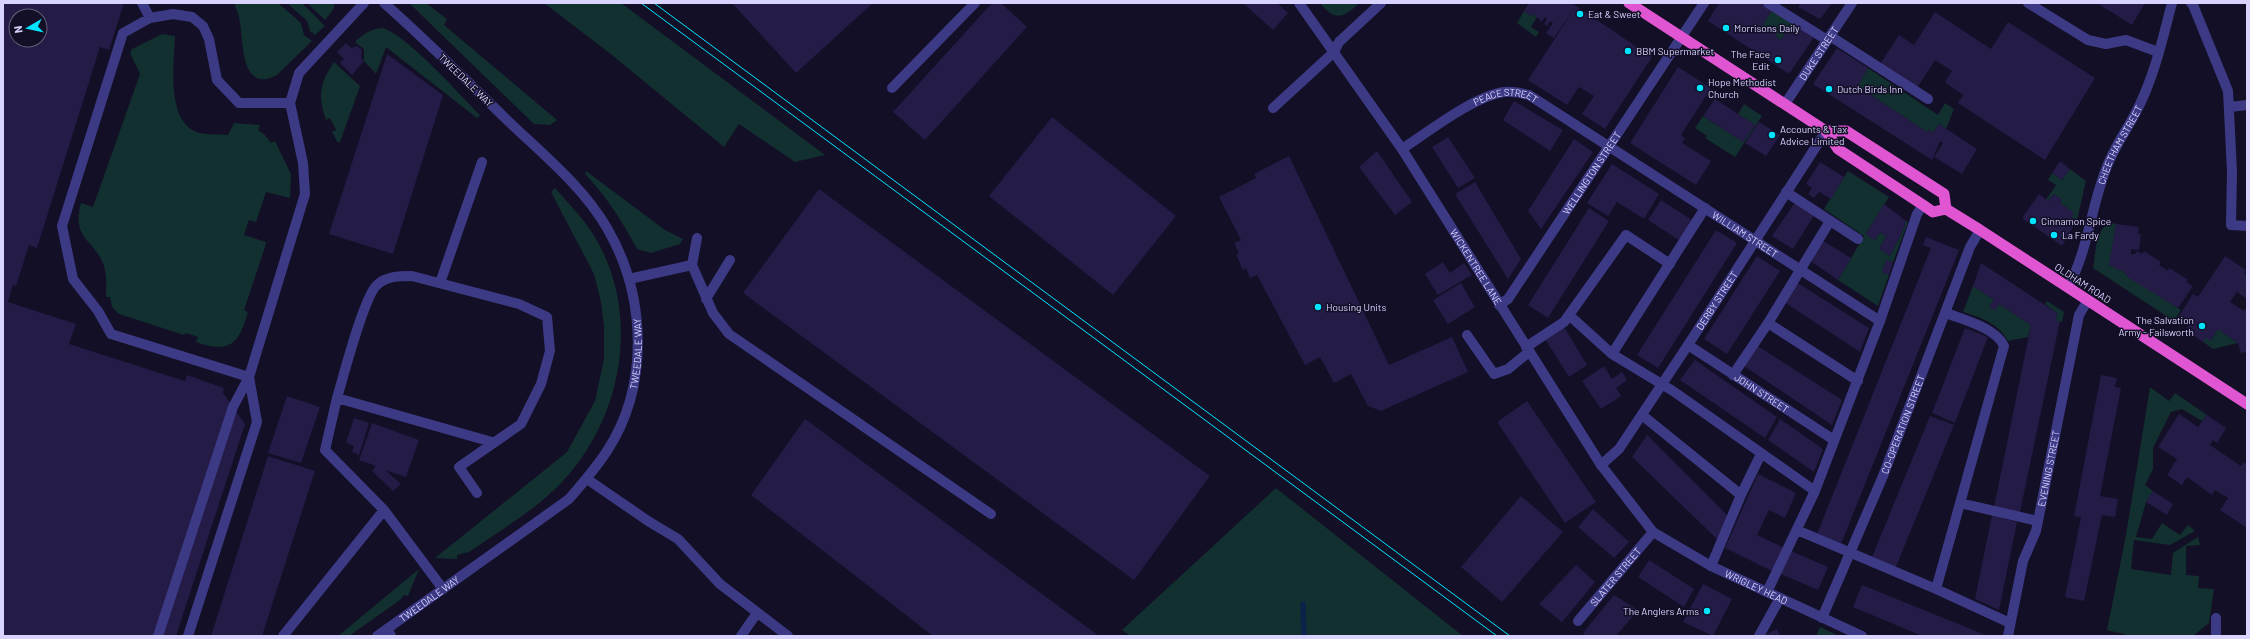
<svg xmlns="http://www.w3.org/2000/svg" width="2250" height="639" viewBox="0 0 2250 639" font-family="Barlow,sans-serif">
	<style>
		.green { fill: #12302f }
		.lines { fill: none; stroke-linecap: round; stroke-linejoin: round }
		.stream { stroke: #0c2248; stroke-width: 5.5 }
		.building { fill: #241b47; fill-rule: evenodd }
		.service { stroke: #3d3a85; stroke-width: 10 }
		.minor { stroke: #3d3a85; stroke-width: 10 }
		.trunk { stroke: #e055d1; stroke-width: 11 }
		.tram { stroke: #00e5ff; stroke-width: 1 }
		.poi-dot { fill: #00e5ff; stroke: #130f26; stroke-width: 1.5 }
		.labels { text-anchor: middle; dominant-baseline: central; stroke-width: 3; stroke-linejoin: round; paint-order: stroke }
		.poi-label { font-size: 10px; fill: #d9d4ff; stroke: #130f26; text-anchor: start }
		.street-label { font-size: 10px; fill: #d9d4ff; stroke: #130f26 }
	</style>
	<rect width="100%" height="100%" fill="#130f26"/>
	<path class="green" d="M234 3H278L301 23 304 35 312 41 277 75C239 95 244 38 239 17 238 13 236 8 234 3Z
		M287 3H302L325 26 315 35 310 31 307 21Z
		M307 3H335L333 10 325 20Z
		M409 3H426L447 19 444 25 557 120 550 125 534 124Z
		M544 3H621L825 155 795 162 739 124 724 147 612 55Z
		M1320 3H1359C1343 19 1335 21 1320 3Z
		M1772 10 1799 27 1797 32 1789 27 1781 40 1775 36 1777 34 1761 27Z
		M1524 11 1531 16 1532 13 1537 17 1531 27 1539 32 1536 37 1517 23Z
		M383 28C409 37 458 93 480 115L477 118 386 47 376 74 364 61V49L355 42C364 33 371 29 383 28Z
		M162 34 175 36C174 63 165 124 200 133 209 135 219 134 228 135L234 123 260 125 258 130 265 135 271 143 275 141 291 174 290 198 266 192 256 222 249 220 244 235 266 242 265 247 244 310 248 312C239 344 230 354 196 342L198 337 186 333 184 335 119 314 112 307 110 297H106C106 287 107 276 104 266 95 239 71 240 81 203L93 207 140 74 130 53 132 49Z
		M334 62 360 86 340 142 338 143 332 132 336 130 330 118 326 120C317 95 320 83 334 62Z
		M1868 68 1938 115 1945 103 1954 109 1946 129 1939 124 1933 133 1929 130 1927 132 1857 86Z
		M1744 104 1762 116 1735 157 1705 138 1707 136 1695 128 1703 116 1743 142 1755 125 1738 114Z
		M2070 169 2086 181 2077 220 2071 217 2074 213 2060 203 2062 200 2054 194 2048 201 2046 200 2056 185 2048 180 2052 173 2062 180Z
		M586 171 665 230 683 239 680 244 651 253 637 249C622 221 607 197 585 174Z
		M1848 171 1889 197 1866 234 1875 240 1880 232 1886 236 1879 249 1890 256 1905 226 1904 225 1906 221 1908 222 1893 262 1886 260 1882 272 1889 275 1878 306 1838 280 1864 236 1824 209Z
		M555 188C569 204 584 219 595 237 641 315 623 416 563 481 537 509 501 530 469 552L457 555V559L435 558 567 452 595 401 604 359V327L601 302 594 274 551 192Z
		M2112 223 2116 224 2110 265 2121 271 2122 269 2125 271 2124 273 2181 310 2174 321 2093 268C2096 254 2095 226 2112 223Z
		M1973 286 1994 300 1990 307 1995 310 1999 304 2031 325 2028 337 2008 341C1998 323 1982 318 1963 312Z
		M2047 301 2064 312 2062 322 2056 321 2057 313 2045 304Z
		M2218 329 2238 343 2213 349 2203 342 2206 337 2211 340Z
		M2150 387 2169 401 2175 393 2207 415 2202 421 2182 409 2171 412 2153 448V469L2145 485 2153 491 2146 502 2136 537 2152 539 2162 523 2180 535 2188 525 2195 531 2170 545 2134 540 2131 569 2171 575 2173 553 2198 537 2200 545 2186 546V575L2199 576 2198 588 2214 589 2209 623 2193 636H2132L2107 630 2126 535Z
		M1276 488 1463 636H1131L1122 630Z
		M419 569 408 596 404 595 400 600 349 636H338Z
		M1820 627 1839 636H1816Z"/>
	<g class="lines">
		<path class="stream" d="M1303 604 1304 636"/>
	</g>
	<path class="building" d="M3 3H124L109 50 100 47 37 248 29 245 16 286 13 285 8 302 76 324 69 344 185 381 187 375 224 388 223 393 245 424 176 636 3 635ZM16 16H40V40H16Z
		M732 3H873L796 73Z
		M992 3H1001L1027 27 925 140 893 112Z
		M1243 3H1277L1288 13 1273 30Z
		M1529 3H1571L1576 6 1554 38 1546 33 1553 23 1550 21 1547 26 1544 24 1547 19 1545 17 1542 22 1532 13 1531 16 1524 11Z
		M1719 3H1761L1772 10 1761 27 1770 32 1771 30 1777 34 1775 36 1781 40 1789 27 1797 32 1799 27 1814 37 1789 74 1708 21Z
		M1801 3H1832L1820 19 1798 7Z
		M2097 3H2145L2132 25Z
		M1576 6 1652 57 1605 129 1582 114 1594 96 1579 87 1567 105 1528 80Z
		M1935 12 1991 49 2008 22 2095 78 2045 160 1958 103 1963 95 1945 82 1952 71 1935 60 1917 88 1880 64 1899 35 1914 45Z
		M346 43 351 48 357 46 362 50 361 57 364 61 352 75 340 63 344 59 337 52Z
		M1837 48 1868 68 1857 86 1927 132 1929 130 1933 133 1939 124 1977 149 1962 174 1934 157 1943 143 1940 141 1932 160 1813 84Z
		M387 54 443 95 393 254 329 234Z
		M1678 67 1711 88 1681 135 1685 138 1682 143 1711 161 1696 185 1630 143Z
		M1715 99 1755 125 1743 142 1703 116Z
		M1514 101 1563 130 1550 151 1503 120Z
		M1052 117 1176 216 1113 295 989 196Z
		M1759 122 1780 135 1766 156 1745 143Z
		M1448 137 1475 178 1458 188 1432 147Z
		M1574 139 1593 152 1541 229 1528 211Z
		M1377 151 1412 202 1395 215 1359 167Z
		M1289 156 1389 365 1452 337 1468 372 1381 411 1368 406 1351 374 1334 383 1320 357 1305 365 1257 275 1250 278 1246 268 1243 270 1236 255 1239 253 1234 243 1241 240 1219 197 1256 178 1254 174Z
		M2060 161 2070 169 2062 180 2052 173Z
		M1820 162 1844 177 1831 199 1819 192 1814 198 1808 194 1812 188 1806 184Z
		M1612 164 1659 194 1644 219 1617 202 1608 216 1587 203Z
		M1475 182 1521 259 1508 279 1455 194Z
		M819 189 1210 476 1134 580 743 293Z
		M2039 194 2048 201 2054 194 2062 200 2060 203 2074 213 2071 217 2077 220 2062 246 2022 218Z
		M1661 200 1692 220 1679 240 1648 220Z
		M1796 201 1815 214 1793 249 1772 236Z
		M1884 204 1906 221 1904 225 1905 226 1890 256 1879 249 1886 236 1880 232 1875 240 1866 234Z
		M1589 208 1609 221 1548 318 1528 305Z
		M2116 224 2139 227 2138 234H2141L2139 250 2131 249V254H2135L2137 251 2142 254 2144 251 2161 262 2159 265 2168 271 2169 268 2188 280 2186 282 2193 286 2178 308 2129 278 2122 269 2121 271 2109 265Z
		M1716 230 1737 243 1658 368 1637 355Z
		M1926 237 1959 250 1841 544 1817 534 1931 248 1923 245Z
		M1822 240 1851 258 1838 280 1809 260Z
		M1757 256 1780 271 1727 354 1704 339Z
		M2225 256 2246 270 2244 273 2247 275V299L2237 292 2230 302 2244 311 2247 306V352L2241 353 2238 343 2218 329 2210 341 2206 337 2203 342 2186 330 2189 324 2178 318 2193 294 2198 297Z
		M1886 260 1893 262 1889 275 1882 272Z
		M1443 262 1450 273 1464 263 1472 275 1438 295 1425 274Z
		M1981 263 2057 313 2056 321H2060L2020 512 1994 507 2031 325 1999 304 1995 310 1989 307 1994 300 1973 286Z
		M1796 282 1869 328 1860 352 1784 302Z
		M1461 283 1475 307 1448 324 1433 300Z
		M1564 327 1587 365 1569 377 1545 339Z
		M1965 328 1988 337 1955 423 1932 413Z
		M1756 345 1842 400 1832 425 1744 366Z
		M1695 360 1777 417 1765 438 1680 380Z
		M1604 366 1612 379 1622 372 1627 380 1616 388 1621 396 1601 409 1582 381Z
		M2101 375 2117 378 2115 387 2121 388 2100 496 2118 499 2115 517 2102 515 2084 601 2065 597 2081 517 2074 516Z
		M287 396 320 407 301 463 268 453Z
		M1527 401 1596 502 1565 523 1497 422Z
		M2179 414 2198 427 2207 415 2226 428 2217 443 2213 440 2210 445 2241 466 2244 462 2247 464V528L2220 510 2228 498 2215 490 2212 495 2187 477 2182 485 2167 475 2177 459 2158 447Z
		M1930 416 1954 425 1896 567 1872 557Z
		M354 418 369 423 359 455 352 452 354 446 346 443Z
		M805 419 1099 636H933L751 495Z
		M1780 419 1823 449 1814 472 1768 440Z
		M372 423 419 440 406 477 385 470 401 484 393 491 372 471 376 466 359 460Z
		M1647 435 1729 517 1717 539 1632 457Z
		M268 456 315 471 262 636H211Z
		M1758 474 1796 493 1785 518 1769 510 1757 535 1784 548 1772 571 1725 548Z
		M2153 491 2173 504 2167 515 2146 502Z
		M1521 496 1563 532 1502 602 1461 567Z
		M1593 509 1629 542 1614 558 1578 527Z
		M1992 515 2017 522 1999 610 1975 599Z
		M1791 551 1828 567 1818 590 1781 574Z
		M1649 560 1694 589 1684 607 1638 577Z
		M1576 565 1595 582 1562 622 1539 604Z
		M1703 584 1732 599 1713 636 1683 622Z
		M1862 585 1988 636H1922L1853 607Z
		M1614 595 1638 610 1616 636H1586L1583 633Z
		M1777 629 1780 636H1763Z"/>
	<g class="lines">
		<path class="service" d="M142 3 150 18
			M1768 3 1827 40
			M2028 3 2088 40 2106 44 2126 40 2158 52
			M2191 3 2193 5 2228 91 2232 172 2231 225 2247 226
			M1830 36 1928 99
			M2230 107 2247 105
			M1273 108 1334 52
			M1786 192 1858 239
			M1705 208 1612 354 1673 391 1815 491
			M697 238 692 265 713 313 729 334 991 514
			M629 279 692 265
			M440 283 482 162
			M706 299 730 260
			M1569 315 1612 354
			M1768 323 1858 381
			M1467 335 1494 374 1508 369 1529 352
			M1526 347 1564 322 1626 235 1670 264
			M1733 375 1768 323 1830 221
			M249 377 111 334 98 311 73 279 62 226 123 33 150 18 173 14 192 17 203 26 209 39 217 80 239 103H290
			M337 398 325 450 384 510 443 589
			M1642 415 1741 495
			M587 479 648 521 678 539 720 584 788 636
			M477 493 459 467 521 424 541 384 550 351 547 317 519 304 412 276C400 276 386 276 377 285 364 296 343 378 337 398L492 442
			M1960 503 2038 521
			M1797 530 1936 589 2010 623
			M1711 566 1741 495 1761 454
			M1936 589 2004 346C1996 328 1964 320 1946 313
			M1767 592 1815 491 1880 321 1917 214 1923 205
			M387 629 391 636
			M158 636 233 407 249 377 305 194 303 163 290 103 299 73 364 3
			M188 636 257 422 249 377
			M283 636 384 510
			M741 636 757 613
			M1759 636 1780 598
			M2216 636V618"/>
		<g class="minor">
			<path id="s1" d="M1299 3 1402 149 1601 465 1653 532 1711 566 1862 636"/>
			<path d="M1334 52 1339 42 1381 3"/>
			<path d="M892 88 975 3"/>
			<path id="s2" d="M1785 104 1852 3"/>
			<path id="s3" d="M1402 149C1428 132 1474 96 1504 92 1513 91 1520 93 1529 95L1880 321"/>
			<path id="s4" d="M2068 287C2088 251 2091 207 2106 169 2114 146 2130 126 2140 104 2155 73 2163 37 2172 3"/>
			<path id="s5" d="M1499 305 1508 299 1704 3"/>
			<path id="s6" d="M1688 345 1834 440"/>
			<path id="s7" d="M1601 465 1619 449 1688 345 1826 131"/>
			<path id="s8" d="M1822 618 1883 476 1970 247 1980 230"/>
			<path id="s9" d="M1578 621 1653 532"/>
			<path id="s10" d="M377 636 569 499C582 484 596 468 607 451 650 385 646 295 607 228 582 185 540 152 505 118 465 79 426 40 384 3"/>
			<path id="s11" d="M2008 636 2023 561 2036 531 2079 315 2088 300"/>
		</g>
		<path class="trunk" d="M1629 3 1826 131 1838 149 1923 205 1933 212 1946 209 1980 230 2247 404
			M1826 131H1846L1944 194 1946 209"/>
		<path class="tram" d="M641 3 1497 636
			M654 3 1510 636"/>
	</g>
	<g class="poi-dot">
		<circle cx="1580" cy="14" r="4"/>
		<circle cx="1726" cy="28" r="4"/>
		<circle cx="1628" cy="51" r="4"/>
		<circle cx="1778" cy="60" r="4"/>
		<circle cx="1700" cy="88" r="4"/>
		<circle cx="1829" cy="89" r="4"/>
		<circle cx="1772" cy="135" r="4"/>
		<circle cx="2033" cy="221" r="4"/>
		<circle cx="2054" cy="235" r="4"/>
		<circle cx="1318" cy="307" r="4"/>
		<circle cx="2202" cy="326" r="4"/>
		<circle cx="1707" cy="611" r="4"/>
	</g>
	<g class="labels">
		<g class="poi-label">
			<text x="1588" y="14">Eat &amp; Sweet</text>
			<text x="1734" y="28">Morrisons Daily</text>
			<text x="1636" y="51">BBM Supermarket</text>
			<text x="1770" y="54" text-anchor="end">The Face<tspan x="1770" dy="12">Edit</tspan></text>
			<text x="1708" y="82">Hope Methodist<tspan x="1708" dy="12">Church</tspan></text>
			<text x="1837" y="89">Dutch Birds Inn</text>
			<text x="1780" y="129">Accounts &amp; Tax<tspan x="1780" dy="12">Advice Limited</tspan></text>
			<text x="2041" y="221">Cinnamon Spice</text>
			<text x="2062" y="235">La Fardy</text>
			<text x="1326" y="307">Housing Units</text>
			<text x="2194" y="320" text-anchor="end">The Salvation<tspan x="2194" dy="12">Army - Failsworth</tspan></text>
			<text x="1699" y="611" text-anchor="end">The Anglers Arms</text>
		</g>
		<g class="street-label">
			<text stroke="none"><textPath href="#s2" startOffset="61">DUKE STREET</textPath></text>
			<text transform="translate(466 80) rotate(44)">TWEEDALE WAY</text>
			<text stroke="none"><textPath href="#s3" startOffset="119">PEACE STREET</textPath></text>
			<text stroke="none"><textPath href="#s4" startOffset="152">CHEETHAM STREET</textPath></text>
			<text stroke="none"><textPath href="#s5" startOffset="162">WELLINGTON STREET</textPath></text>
			<text stroke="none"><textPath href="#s3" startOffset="400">WILLIAM STREET</textPath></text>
			<text stroke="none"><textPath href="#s1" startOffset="318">WICKENTREE LANE</textPath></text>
			<text transform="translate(2083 283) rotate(33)">OLDHAM ROAD</text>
			<text stroke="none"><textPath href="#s7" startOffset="202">DERBY STREET</textPath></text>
			<text stroke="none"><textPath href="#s10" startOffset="400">TWEEDALE WAY</textPath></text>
			<text stroke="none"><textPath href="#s6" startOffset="88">JOHN STREET</textPath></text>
			<text stroke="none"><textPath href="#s8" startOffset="210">CO-OPERATION STREET</textPath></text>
			<text stroke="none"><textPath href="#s11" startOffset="173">EVENING STREET</textPath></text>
			<text stroke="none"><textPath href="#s9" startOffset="58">SLATER STREET</textPath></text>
			<text stroke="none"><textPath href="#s1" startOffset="754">WRIGLEY HEAD</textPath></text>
			<text stroke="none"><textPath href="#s10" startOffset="64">TWEEDALE WAY</textPath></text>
		</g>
	</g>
	<rect width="2250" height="639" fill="none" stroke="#d9d4ff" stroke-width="8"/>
	<g transform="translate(28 28) rotate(261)"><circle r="19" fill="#130f26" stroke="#625e7d"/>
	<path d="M0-3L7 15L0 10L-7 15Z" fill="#00e5ff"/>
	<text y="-6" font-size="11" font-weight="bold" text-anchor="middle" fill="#d9d4ff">N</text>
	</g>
</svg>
